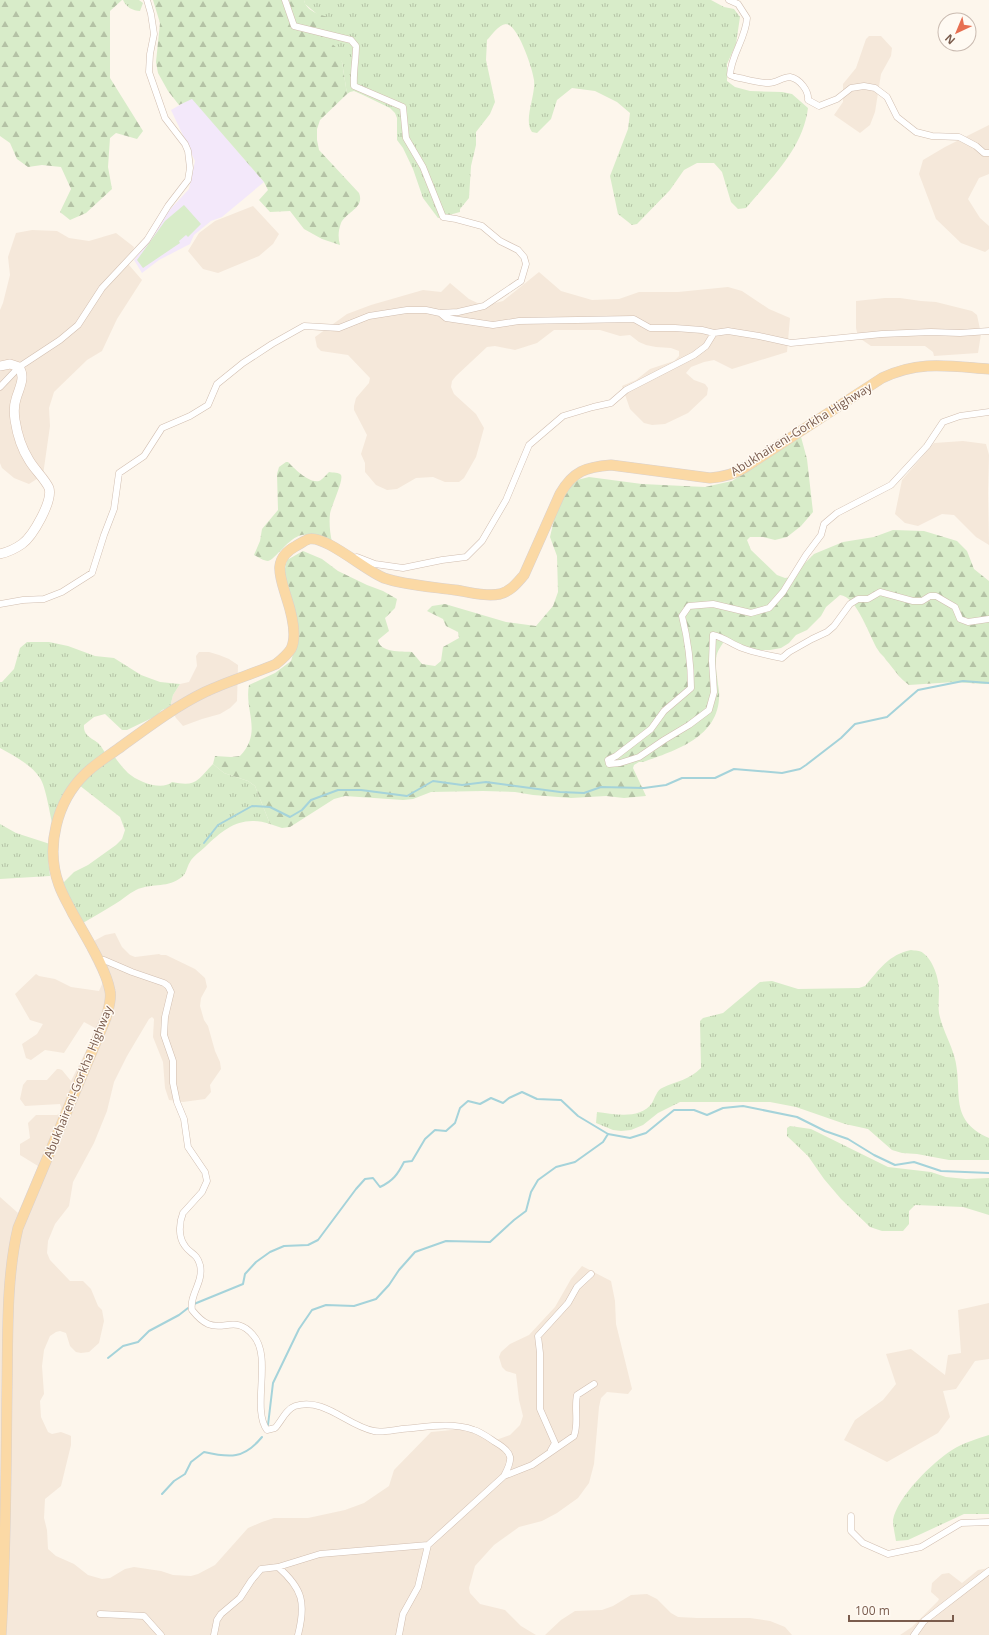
<svg xmlns="http://www.w3.org/2000/svg" width="989" height="1635" viewBox="0 0 989 1635" font-family="'Open Sans',sans-serif">
	<style>
		.residential { fill: #f5e8da }
		.education { fill: #f3e8fa }
		.grass { fill: url(#grass-tufts) }
		.forest { fill: url(#forest-firs) }
		.park { fill: #d8ecc9 }
		.lines { fill: none; stroke-linecap: round; stroke-linejoin: round }
		.stream { stroke: #a5d3da; stroke-width: 2 }
		.minor-casing { stroke: #d1beb0; stroke-width: 7 }
		.secondary-casing { stroke: #d6c0b0; stroke-width: 10 }
		.primary-casing { stroke: #dad1cd; stroke-width: 11 }
		.minor { stroke: #fff; stroke-width: 6 }
		.secondary { stroke: #fff; stroke-width: 9 }
		.primary { stroke: #fbd9a5; stroke-width: 10 }
		.labels { text-anchor: middle; dominant-baseline: central; stroke-width: 3; stroke-linejoin: round; paint-order: stroke }
		.street-label { font-size: 12px; fill: #7a5c4d; stroke: #fffaf3 }
	</style>
	<defs>
		<pattern id="grass-tufts" width="24" height="20" patternUnits="userSpaceOnUse"><rect width="24" height="20" fill="#d8ecc9"/><path d="M3 7l-1-3M5 7V3M7 7l1-3M15 17l-1-3M17 17v-4M19 17l1-3" fill="none" stroke="#b4c2a5"/></pattern>
		<pattern id="forest-firs" width="22" height="20" patternUnits="userSpaceOnUse"><rect width="22" height="20" fill="#d8ecc9"/><path d="M5 1l3.5 6h-7zM16 11l3.5 6h-7z" fill="#b4c2a5"/></pattern>
	</defs>
	<rect width="100%" height="100%" fill="#fdf6ec"/>
	<path class="residential" d="M869 36H881L892 48 891 56 881 74 875 112 870 125 860 133 834 115 843 102V84L856 68 866 39Z
		M989 125V174L979 178 968 199 980 218 989 226V249L985 252 961 243 936 219 919 174 923 160 945 147Z
		M253 206 279 234 273 244 259 256 218 273 203 269 188 251 199 233 215 221Z
		M32 230 57 231 69 238 89 241 116 233 134 247 129 265 142 280 117 319 102 351 87 360 54 392 49 408 50 426 43 475 29 484 14 478 2 468 0 463V310L3 303 10 275 8 257 16 233Z
		M539 272 561 291 592 300 619 299 639 292H678L728 287 742 291 769 309 790 318 787 352 732 369 714 360 704 362 691 367 686 373 694 380 705 384 708 388 707 395 688 413 665 424 652 425 644 423 630 409 622 386 636 380 650 369 674 361 679 356V351L671 348 656 347 646 345 639 342 630 335 620 336 600 330H554L537 343 515 350 495 346 487 347 456 376 452 381 451 387 454 394 476 414 484 428 476 457 464 478 459 482H445L433 477 416 478 397 489 387 490 376 485 365 472V463L361 454 367 435 354 410V406L356 398 369 383 370 378 348 355 321 351 317 347 315 337 347 314 371 305 423 290 441 292 450 283 469 299 484 306 503 301Z
		M885 298H900L921 301 936 302 972 311 977 315 981 334 978 353 934 356 933 352 925 346H871L858 337 856 328V301Z
		M963 441 986 444 989 455 988 493 989 545 976 537 954 515 942 514 918 526 905 523 895 514 902 480 934 443Z
		M199 652H209L219 655 229 659 238 665 237 701 230 708 220 714 202 719 183 726 176 718 170 707 173 695 180 684 189 682 197 666 196 656Z
		M115 933 122 947 130 955 135 957 159 954 161 955H166L195 969 205 978 207 987 201 998 200 1006 204 1020 208 1026 215 1051 220 1062 221 1069 210 1085 211 1092 205 1099 183 1102 169 1100 165 1088 163 1062 153 1037 154 1019 152 1017 149 1019 127 1056 114 1082 107 1111 94 1143 73 1182 69 1206 55 1224 48 1241 47 1253 50 1260 70 1281H83L91 1289 98 1306 102 1310 104 1321 99 1343 89 1352 81 1353 76 1352 70 1346 66 1333 60 1331 56 1332 50 1336 44 1350 42 1366 44 1394 40 1401 41 1417 48 1432 52 1434 61 1432 69 1435 71 1436V1445L61 1486 45 1499 44 1518 47 1530 48 1549 56 1556 74 1564 88 1575 102 1579 110 1578 125 1569 134 1567 161 1571 173 1575 191 1576 198 1574 215 1565 248 1528 262 1522 274 1518H308L345 1510 364 1503 389 1486 394 1470 431 1432 462 1429 496 1440 510 1435 520 1425 523 1416 519 1400 516 1374 506 1371 502 1367 499 1357 501 1352 510 1344 529 1335 555 1307 571 1279 582 1266 611 1281 615 1301 616 1324 632 1389 628 1394 607 1392 601 1398 599 1407 594 1464 589 1483 578 1498 557 1513 542 1521 519 1527 494 1545 475 1566 469 1588 470 1593 480 1604 505 1610 521 1626 536 1635H0V1197L18 1213 38 1166 20 1155V1144L30 1138 28 1123 36 1115H57L60 1113 61 1107 60 1104 25 1106 20 1099 23 1085 27 1080H47L57 1069H59L62 1070 71 1081 97 1029 84 1022 64 1053 45 1050 31 1060 26 1058 22 1044 37 1034 43 1024 30 1020 15 994 36 974 39 976 55 979 71 987 99 991 103 982 87 950 92 942 105 935Z
		M989 1303V1359L975 1361 956 1389 943 1391 950 1417 938 1433 887 1462 844 1440 855 1420 883 1400 896 1384 886 1354 911 1349 945 1375 948 1355 961 1353 958 1310Z
		M989 1568V1635H900L912 1627 938 1601 939 1599 931 1592 932 1583 942 1574 949 1573 962 1583 978 1570Z
		M647 1594 657 1599 671 1613 678 1617 697 1618H750L770 1621 785 1627 792 1635H545L561 1620 575 1611 602 1610 613 1606 631 1595Z"/>
	<path class="education" d="M192 98 264 182 222 217 211 221 194 235 190 244 159 260 142 273 134 260 165 215 189 189 195 161 171 110Z"/>
	<path class="grass" d="M123 0H139L143 3 140 11C133 11 126 7 123 0Z
		M304 0H711L724 7 734 9 740 17 736 44 727 64V81L735 87 750 91 782 92 792 94 808 108C803 149 771 178 746 208L738 209 731 202 722 172 714 163H697L684 170 670 190 637 224 632 225 618 214 610 176 628 129 630 113 617 102 595 91 572 88 557 100 551 119 537 133 532 132C523 120 536 95 534 80 533 70 518 24 506 24 498 25 492 35 487 40L486 60 495 102 490 114 476 132V145L471 166 469 198 460 209V212L438 218 423 198 413 169 403 148 397 140V118L395 113 390 108 363 95 354 91 350 92 347 94 342 62 325 38 317 14 305 4Z
		M27 642H49L68 646 95 656 114 658 141 675 160 682 180 684 173 695 170 707 162 710 156 716 127 730H122L105 714 94 717 84 725C83 737 93 738 99 744 102 747 104 752 107 755L74 779 61 799 53 827C50 815 46 787 40 778 32 765 13 755 0 748V682H2L14 669 20 648Z
		M114 756C118 762 123 768 128 773 138 782 162 791 172 782 196 787 197 781 213 764L224 773 248 781 255 786 270 824C241 815 225 828 205 847 201 851 193 856 190 862 186 868 187 875 179 879 166 888 150 883 136 890 128 894 122 900 115 904 104 911 93 917 81 924L61 885 74 872 88 865 116 845 122 839 125 830 120 817 79 785Z
		M0 824 16 833 50 844 48 858 50 876 0 879Z
		M911 950C915 951 920 950 923 953 933 960 939 978 939 991 939 998 938 1006 939 1013 942 1029 951 1043 955 1059 963 1092 948 1120 989 1138V1160H949L917 1154 902 1153 892 1150 868 1129 845 1124 796 1107 770 1102H680L658 1113 643 1125 631 1130 621 1131 613 1130 596 1123 597 1112C614 1114 640 1120 652 1103 655 1098 657 1090 662 1088 677 1081 689 1080 701 1068L700 1021 703 1018 723 1013 760 982 772 981 798 989 859 988 865 986C880 969 888 955 911 950Z
		M790 1126 811 1129 888 1167 931 1172 946 1177 966 1179 989 1178V1215L963 1207 915 1205 909 1211V1224L903 1231H882L870 1227 841 1199 824 1179 808 1156 787 1136V1128Z
		M989 1435V1514H964L908 1540 896 1541C895 1535 893 1526 893 1520 897 1497 933 1462 952 1450 963 1443 976 1439 989 1435Z"/>
	<path class="forest" d="M0 0H122L110 11V78L143 131 137 139 116 133 110 138 108 167 112 189 86 213 70 220 60 212 71 189 61 167 42 165 28 167 17 159 10 143 0 136Z
		M153 0H304C306 11 320 15 329 17L325 38 337 48 342 62 347 94 320 120 317 129V140L319 150 359 193C365 208 346 212 341 223 338 231 338 238 340 245L322 239 304 229 290 211 270 212 259 200 268 190 264 182 192 99 179 105 168 91 158 73 156 62 160 23Z
		M801 437 807 459 813 512 801 526 787 537 775 540 763 537H750L747 540 751 550 777 575 785 578 791 577 814 554 843 542 874 537 893 530 924 531 957 541 967 551 974 569 989 581V683L985 684 954 682 909 685C899 678 894 669 886 660 884 656 880 654 878 650 870 638 857 596 840 595L826 607 821 616 807 630 796 635 789 643 781 648 770 650H755L724 641C722 645 718 650 717 654 714 662 718 682 719 691 722 736 677 750 643 762H639L634 765 633 768 646 796 624 798 606 796 571 798 533 795 515 792 483 791 431 792 413 799 403 800 345 796 334 799 290 827 282 828 270 824 255 786 248 781 224 773 213 764 215 756 231 757 240 756C263 732 244 711 249 685L275 673 291 661 298 638 284 573 287 560 303 551 322 559 338 571 367 585 383 591 397 599 395 608 385 618 389 631 378 640C380 653 401 651 412 652L422 664 435 666 441 661 443 647 459 638 458 632 446 626 443 619 427 611 432 606 445 604 506 622 536 626 553 606 558 592 557 556 550 537 560 494 573 481 589 477 642 484 705 487 732 481Z
		M286 462H288C295 469 308 483 319 481 322 480 326 475 329 472 333 473 339 472 341 475 344 480 331 506 330 514 329 523 330 533 332 542 323 539 312 534 302 535 289 537 275 560 268 561 264 561 258 557 254 555L260 541 262 529 278 510 277 474 279 467Z"/>
	<path class="park" d="M184 205 201 224 188 237 186 235 179 241 180 243 143 268 137 260 165 221Z"/>
	<g class="lines">
		<path class="stream" d="M204 843 218 825 252 806 270 807 290 817 302 810 311 800 338 790H361L407 796 433 781 462 785 486 782 560 792 584 793 601 787 644 788 666 785 682 778H715L734 769 782 773 800 769 806 765 841 738 855 724 887 717 918 690 963 681 989 683
			M194 1304 243 1284 245 1274 256 1262 270 1252 284 1246 308 1245 318 1240 356 1189 365 1179 373 1178 380 1187C393 1181 398 1174 404 1162L412 1161 425 1139 435 1130 446 1131 455 1123 460 1108 468 1101 480 1104 491 1098 503 1103 509 1098 522 1092 537 1099 561 1100 578 1116 608 1134 630 1138 646 1133 674 1110H694L707 1115 723 1108 743 1106 797 1117 825 1131 848 1139 874 1155 895 1165 914 1162 941 1171 989 1173
			M108 1358 123 1346 138 1342 149 1331 179 1315 188 1308
			M268 1425 273 1383 299 1329 312 1310 326 1305 354 1306 376 1299 389 1285 399 1270 415 1252 446 1241 490 1242 514 1220 526 1211 531 1192 538 1180 556 1167 575 1162 603 1142 608 1134
			M162 1494 174 1481 185 1474 191 1462 204 1452C230 1458 244 1459 262 1437"/>
		<defs>
			<path id="minor" d="M729 0 738 4 747 18C746 38 731 55 730 75L735 77C746 79 758 83 769 83 776 83 783 77 790 77 800 79 809 91 808 100L819 106 837 99 851 88 864 86 875 88 887 97 897 117 916 132 932 136 959 137 976 146 984 153H989
				M440 313 446 318 493 325 519 321 634 319 650 328H675L702 330 714 333
				M0 387 19 367 60 340 78 325 102 288 147 240 168 206 188 180 190 168 188 151 185 144 165 118 149 72 150 54 154 34 151 14 147 0
				M989 412 960 416 943 422 927 446 891 485 837 513 824 524 821 535 806 555 783 592 769 608 751 613 713 604 689 606 682 616C688 640 691 663 691 688L664 711 651 729 616 756 608 760 609 764 620 763 639 757 664 740 689 725 709 710 714 692 712 661 713 635C724 637 731 644 742 648 755 653 768 655 782 658L789 652 812 639 827 632 834 626 850 604 858 599H868L880 592 913 601H922L930 596H936L955 607 960 619 968 622 989 619
				M357 557 375 564 403 568 442 560 466 557 482 541 506 500 529 445 563 416 593 407 611 403 626 390 694 355 706 346 714 333 728 331 759 336 791 343 882 334 931 332 960 333 989 331
				M0 604 23 600 44 599 62 592 92 573 104 535 114 509 119 473 144 456 162 428 190 416 208 405 217 384 243 363 272 344 304 326 339 328 369 316 407 310H426L440 313 458 312 484 306 521 281 526 264 524 257 518 250 500 241 482 226 456 219 443 217 423 167 406 138 403 107 354 86C353 72 356 60 356 46L351 40 294 26 285 0
				M98 960H104L132 972 164 983 168 986 171 992 165 1017 164 1035 173 1061V1083L177 1102 184 1119 188 1147 205 1172 207 1181 202 1192 183 1213C179 1223 178 1237 185 1246 190 1254 197 1253 200 1265 204 1282 189 1295 192 1310 196 1315 201 1321 208 1324 224 1331 236 1315 253 1335 273 1357 251 1408 267 1430L275 1428C281 1422 286 1409 295 1406 325 1397 347 1426 374 1431 382 1433 393 1430 402 1429 426 1427 451 1422 474 1430 481 1432 489 1438 495 1442 514 1453 513 1459 504 1476L428 1545 418 1587 403 1614 399 1635
				M551 1450 555 1443 540 1409V1353L538 1336 568 1303 577 1287 591 1274
				M504 1476 532 1465 574 1436C579 1423 574 1409 577 1395L594 1384
				M851 1516V1531L863 1543 888 1554 921 1547 961 1523 989 1522
				M278 1567 320 1554 428 1545
				M100 1614 144 1616 161 1635
				M214 1635 217 1620 221 1614 240 1598 251 1581 261 1569 278 1567C303 1589 306 1603 298 1635
				M914 1635 924 1621 989 1571"/>
			<path id="secondary" d="M0 366 10 364 19 367C26 378 19 388 16 399 14 405 14 413 15 420 17 433 22 449 29 460 34 469 45 479 49 488 53 501 33 536 22 544 15 549 8 552 0 554"/>
			<path id="primary" d="M1 1635C6 1553 6 1472 7 1390 8 1338 6 1278 18 1228L106 1018C108 1009 112 1000 110 991 106 968 84 934 72 912 68 904 62 894 59 885 45 847 57 801 85 774 96 763 110 755 122 746 148 727 176 706 205 692 228 681 253 674 276 664 281 660 287 655 291 649 298 635 291 611 286 596 280 576 272 559 296 546 300 544 305 540 309 539 325 535 366 571 384 578 404 585 434 587 455 590 470 592 486 597 500 594 511 591 517 583 524 575L560 494C573 471 586 467 611 465L710 478C723 477 733 475 744 468L882 378C919 360 949 366 989 369"/>
		</defs>
		<use href="#minor" class="minor-casing"/>
		<use href="#secondary" class="secondary-casing"/>
		<use href="#primary" class="primary-casing"/>
		<use href="#minor" class="minor"/>
		<use href="#secondary" class="secondary"/>
		<use href="#primary" class="primary"/>
	</g>
	<g class="labels">
		<g class="street-label">
			<text transform="translate(801 429) rotate(-32)">Abukhaireni-Gorkha Highway</text>
			<text transform="translate(78 1082) rotate(-68)">Abukhaireni-Gorkha Highway</text>
		</g>
	</g>
	<g transform="translate(957 32) rotate(224)"><circle r="19" fill="#fffaf3" stroke="#cabbb1"/>
	<path d="M0-3L7 15L0 10L-7 15Z" fill="#e76f51"/>
	<text y="-6" font-size="11" font-weight="bold" text-anchor="middle" fill="#7a5c4d">N</text>
	</g>
	<path d="M849 1615v6h104v-6" fill="none" stroke="#7a5c4d" stroke-width="2"/>
	<text x="855" y="1615" font-size="12" fill="#7a5c4d" stroke="#fffaf3" stroke-width="3" paint-order="stroke">100 m</text>
</svg>
